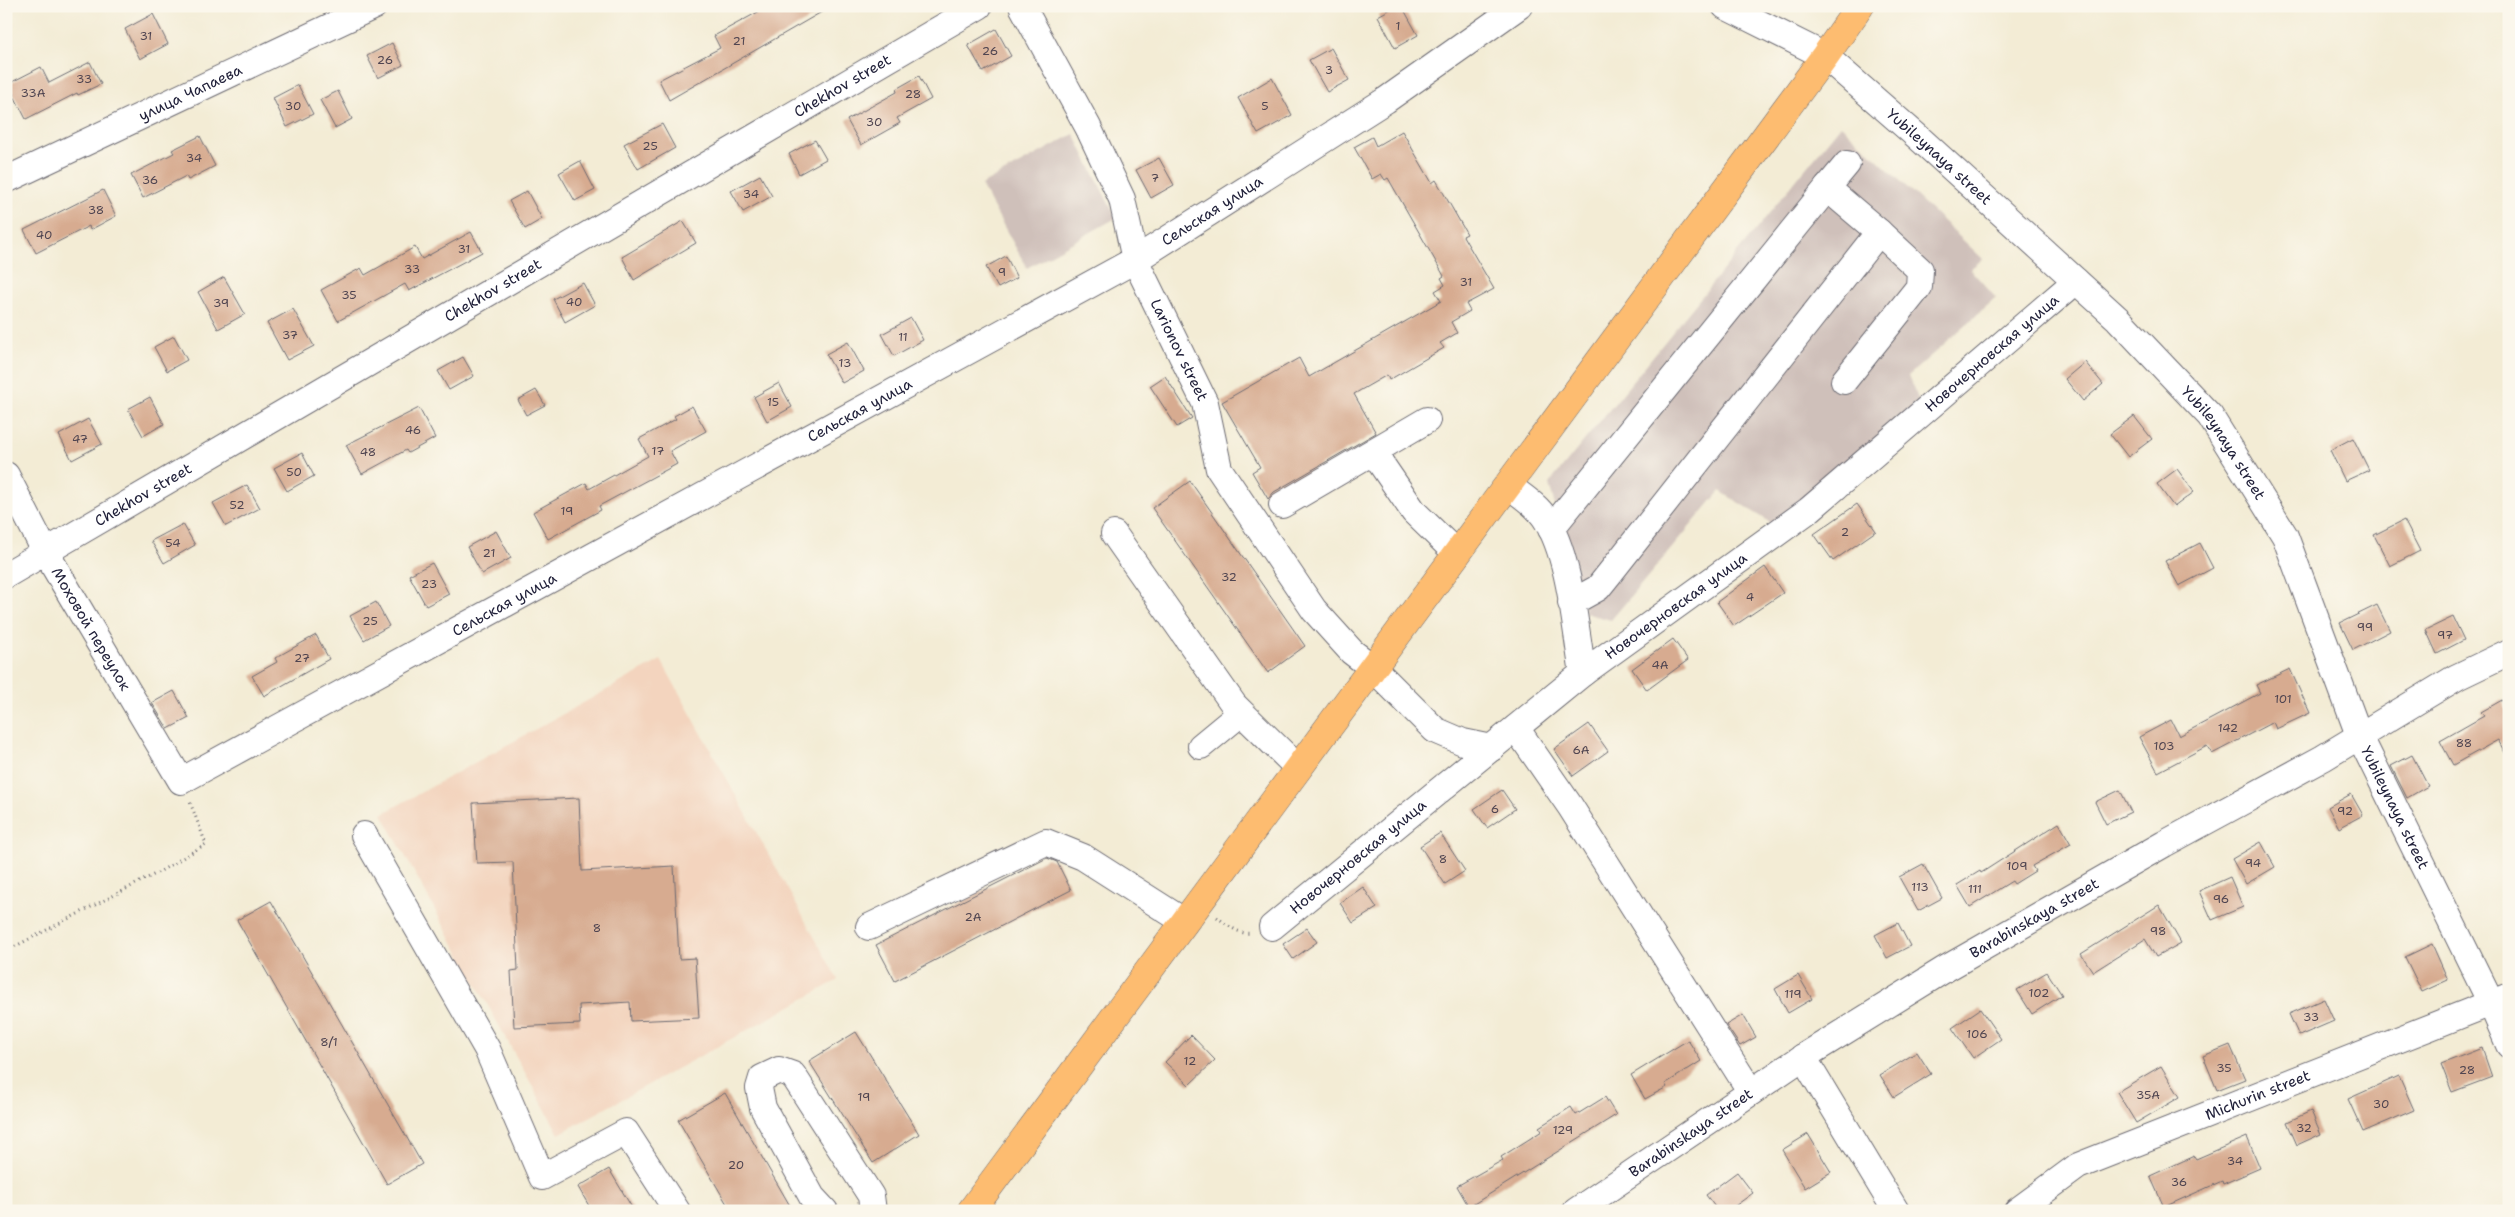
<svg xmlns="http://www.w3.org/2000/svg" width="2515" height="1217" viewBox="0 0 2515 1217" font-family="'Shantell Sans',sans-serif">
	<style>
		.built { fill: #f3d4be }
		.industrial { fill: #cfc0ba }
		.building { fill: #d7ab90 }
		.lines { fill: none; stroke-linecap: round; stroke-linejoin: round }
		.minor-casing { stroke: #6b6971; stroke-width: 28 }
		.major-casing { stroke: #6b6971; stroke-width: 29 }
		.path { stroke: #6b6971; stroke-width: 3; stroke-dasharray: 1 4; stroke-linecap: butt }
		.minor { stroke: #fff; stroke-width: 26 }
		.major { stroke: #fdbc70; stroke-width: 28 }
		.labels { text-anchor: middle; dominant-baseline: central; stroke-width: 4; stroke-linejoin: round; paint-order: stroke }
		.number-label { font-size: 12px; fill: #4f4450 }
		.street-label { font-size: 15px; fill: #22223b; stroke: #fbf7ec }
	</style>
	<rect width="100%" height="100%" fill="#fbf7ec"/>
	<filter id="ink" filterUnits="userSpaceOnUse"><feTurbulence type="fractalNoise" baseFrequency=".02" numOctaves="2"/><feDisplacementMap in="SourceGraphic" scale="10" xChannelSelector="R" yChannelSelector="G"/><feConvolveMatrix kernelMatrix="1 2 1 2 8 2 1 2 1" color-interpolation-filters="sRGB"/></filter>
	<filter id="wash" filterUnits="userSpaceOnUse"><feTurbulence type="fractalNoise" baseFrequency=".0096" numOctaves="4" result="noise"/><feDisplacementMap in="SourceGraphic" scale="20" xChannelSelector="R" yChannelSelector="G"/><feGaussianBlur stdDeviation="1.12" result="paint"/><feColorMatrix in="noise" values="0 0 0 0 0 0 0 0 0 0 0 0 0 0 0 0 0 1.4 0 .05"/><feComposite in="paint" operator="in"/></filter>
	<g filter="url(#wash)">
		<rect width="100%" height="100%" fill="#f3ecd5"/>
		<path class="built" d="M661 660 838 980 559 1134 382 814Z"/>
		<path class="industrial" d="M1841 125 1983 259 1970 269 1996 298 1908 376 1921 405 1773 524 1720 491 1611 620 1585 613 1549 484Z
			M1074 134 1116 218 1027 268 981 185Z"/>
		<g id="blocks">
			<path class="building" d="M769 6H832L669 100 659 80 720 48 714 36Z
				M1396 6H1402L1418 35 1395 48 1378 16Z
				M153 14 168 44 140 59 125 29Z
				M996 29 1011 56 983 72 968 45Z
				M392 43 403 65 378 78 367 56Z
				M1331 48 1349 80 1327 92 1309 60Z
				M90 62 101 84 78 95 77 93 26 119 8 84 41 67 49 83Z
				M919 76 931 99 897 118 900 123 861 145 847 120 897 92 896 89Z
				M1272 78 1292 115 1258 134 1238 98Z
				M298 85 313 114 287 127 273 98Z
				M338 91 352 119 335 128 320 100Z
				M662 124 675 148 638 169 624 144Z
				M1402 131 1432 183 1436 180 1467 234 1463 236 1494 289 1466 304 1470 311 1451 322 1457 333 1440 343 1444 348 1389 380 1387 375 1354 394 1376 433 1274 492 1268 499 1252 472 1260 467 1222 402 1299 358 1309 377 1441 301 1435 291 1445 285 1441 278 1444 276 1388 178 1385 180 1381 174 1372 179 1354 147 1372 137 1376 146Z
				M200 136 215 166 188 180 186 176 143 198 131 175 174 153 172 150Z
				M815 140 826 159 799 174 789 154Z
				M1159 158 1174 185 1151 198 1136 170Z
				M580 161 595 190 575 201 559 173Z
				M760 175 772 196 743 212 731 191Z
				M103 190 116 216 90 230 89 226 36 253 24 230Z
				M527 191 542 219 525 229 509 201Z
				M683 221 696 243 634 280 622 257Z
				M471 232 482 252 409 291 405 284 338 321 321 290 361 268 365 275 415 247 422 259Z
				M1006 256 1017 278 998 288 986 267Z
				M224 277 245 314 218 329 198 292Z
				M583 283 595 305 565 322 553 299Z
				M293 309 314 346 287 360 267 323Z
				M911 318 923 340 894 356 882 334Z
				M174 336 187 360 167 371 154 347Z
				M848 342 864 371 842 383 826 354Z
				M463 357 474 376 449 390 438 371Z
				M2085 362 2103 384 2083 401 2065 379Z
				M1165 376 1192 418 1177 427 1150 386Z
				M779 383 792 407 767 421 754 397Z
				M536 390 545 405 526 415 518 400Z
				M150 397 164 424 143 436 128 409Z
				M692 406 706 431 670 451 677 464 599 506 601 510 548 539 533 512 586 483 589 489 648 456 639 439 676 419 674 416Z
				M419 408 435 438 408 453 406 450 362 474 346 445Z
				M2134 416 2152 439 2128 457 2110 434Z
				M88 419 102 444 72 460 59 435Z
				M2353 438 2369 470 2345 481 2330 450Z
				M302 453 314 476 287 491 274 468Z
				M2177 469 2194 492 2174 507 2157 484Z
				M1190 481 1305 646 1268 673 1152 508Z
				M247 485 260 508 226 526 213 503Z
				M1857 504 1876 531 1833 561 1814 534Z
				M2404 520 2420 551 2390 566 2374 535Z
				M183 524 195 545 164 563 151 541Z
				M496 531 511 558 482 574 467 547Z
				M2200 543 2213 568 2179 586 2165 561Z
				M432 563 449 594 426 606 409 575Z
				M1765 567 1783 593 1734 626 1717 602Z
				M376 602 389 626 364 640 350 616Z
				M2377 605 2390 631 2353 650 2340 623Z
				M2453 617 2464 640 2437 654 2426 630Z
				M316 635 329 659 264 696 252 676 277 662 275 658Z
				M1673 639 1688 660 1647 690 1632 669Z
				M2290 669 2310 713 2276 729 2273 722 2212 754 2207 746 2158 772 2139 737 2171 720 2179 736 2260 693 2256 685Z
				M174 691 189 718 168 729 152 703Z
				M2502 700 2509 713V760L2498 740 2453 765 2440 741 2484 716 2481 712Z
				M1589 724 1608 751 1573 776 1554 749Z
				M2412 755 2428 786 2407 798 2391 766Z
				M1502 790 1515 809 1487 828 1474 809Z
				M2120 790 2131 812 2106 824 2095 802Z
				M2351 794 2363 815 2339 828 2328 807Z
				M579 798 582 871 674 866 679 959 695 958 699 1018 631 1021 630 1002 579 1005 580 1024 514 1027 511 971 518 970 513 862 477 863 473 803Z
				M2059 823 2071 844 2032 866 2035 871 2014 884 2012 881 1970 907 1957 885 1980 871 1981 873Z
				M1440 833 1465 871 1445 884 1420 846Z
				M2261 842 2275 867 2246 884 2232 859Z
				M1047 858 1057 862 1071 890 895 981 876 945Z
				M1923 864 1942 898 1918 911 1899 877Z
				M2230 877 2243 907 2212 920 2199 891Z
				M1363 887 1377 908 1353 923 1340 903Z
				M271 901 422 1164 387 1184 237 920Z
				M2159 905 2181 943 2156 957 2145 939 2093 972 2081 954Z
				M1898 923 1910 946 1887 958 1875 935Z
				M1307 928 1317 942 1293 959 1283 944Z
				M2432 944 2448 980 2422 992 2405 957Z
				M2047 972 2062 995 2032 1014 2017 990Z
				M1798 975 1812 999 1788 1013 1775 989Z
				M2324 999 2334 1021 2299 1036 2289 1014Z
				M1980 1009 2001 1039 1973 1058 1952 1028Z
				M1743 1015 1756 1037 1740 1046 1726 1025Z
				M856 1032 919 1134 873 1163 809 1061Z
				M1191 1035 1215 1060 1189 1085 1165 1062Z
				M1688 1040 1701 1061 1665 1084 1667 1087 1645 1099 1631 1075Z
				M2230 1045 2245 1079 2217 1090 2203 1056Z
				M2482 1048 2492 1077 2452 1092 2441 1064Z
				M1917 1052 1931 1074 1894 1097 1880 1075Z
				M2161 1066 2180 1097 2136 1123 2117 1092Z
				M2399 1076 2414 1110 2363 1132 2348 1099Z
				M725 1093 793 1211H731L678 1120Z
				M1605 1097 1616 1115 1469 1207 1457 1186 1503 1160 1501 1157 1542 1131 1539 1127 1571 1107 1576 1115Z
				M2311 1111 2321 1134 2297 1145 2287 1122Z
				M1808 1134 1831 1172 1805 1188 1782 1150Z
				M2247 1137 2260 1168 2223 1184 2222 1181 2164 1207 2150 1176 2194 1156 2196 1159Z
				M609 1169 634 1211H592L578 1187Z
				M1737 1172 1753 1193 1728 1211H1718L1706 1195Z"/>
		</g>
	</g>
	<g filter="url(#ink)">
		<use href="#blocks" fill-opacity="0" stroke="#6b6971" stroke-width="1"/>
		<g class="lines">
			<defs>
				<g id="minor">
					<path id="s1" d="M1022 6 1088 127 1122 199 1135 260 1205 403 1219 469 1314 610 1352 652 1373 668 1435 730 1463 742 1492 748"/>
					<path id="s2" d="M1725 6 1825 56 1920 139 2118 319 2210 416 2285 536 2359 735 2491 1003 2509 1045"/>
					<path id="s3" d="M6 180 374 6"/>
					<path d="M1827 188 1847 164"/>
					<path d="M1844 381 1919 287 1920 270 1879 232"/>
					<path d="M1373 452 1414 512 1457 554"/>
					<path id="s4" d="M6 475 46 553 181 781 1135 260 1386 100 1519 6"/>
					<path d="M1508 485C1520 495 1537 505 1545 518 1570 555 1575 628 1583 673"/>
					<path d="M1282 505 1427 420"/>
					<path d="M1551 529 1827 188 1879 232 1610 573 1598 588 1571 603"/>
					<path d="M1114 534 1234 705 1298 768"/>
					<path id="s5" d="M6 575 979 6"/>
					<path d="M1516 728 1570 806 1751 1092"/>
					<path d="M1201 746 1241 713"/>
					<path d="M364 835 487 1049 542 1177 626 1132 677 1211"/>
					<path d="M869 927 1046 842 1083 857 1185 922"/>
					<path id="s6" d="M1272 927 1583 673 1809 510 2076 281"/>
					<path d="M1803 1057 1896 1211"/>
					<path d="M825 1211 812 1197 763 1108 759 1088 762 1078 779 1070 793 1075 871 1196 873 1211"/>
					<path id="s7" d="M1576 1211 1803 1057 1947 968 2164 844 2323 758 2457 677 2509 652"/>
					<path id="s8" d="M2017 1211 2078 1166 2509 996"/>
				</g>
				<path id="major" d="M971 1211 1825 56 1860 6"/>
			</defs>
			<use href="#minor" class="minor-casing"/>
			<use href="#major" class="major-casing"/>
			<path class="path" d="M1217 917C1226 924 1239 935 1251 933
				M6 951 159 872 206 844 190 802"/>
			<use href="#minor" class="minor"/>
			<use href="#major" class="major"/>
		</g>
	</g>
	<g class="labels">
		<g class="number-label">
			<text x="1398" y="26">1</text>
			<text x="146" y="36">31</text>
			<text x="739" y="41">21</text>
			<text x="990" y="51">26</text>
			<text x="385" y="60">26</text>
			<text x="1329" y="70">3</text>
			<text x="84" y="79">33</text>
			<text x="33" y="93">33А</text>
			<text x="913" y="94">28</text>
			<text x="293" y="106">30</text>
			<text x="1265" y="106">5</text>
			<text x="874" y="122">30</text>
			<text x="650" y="146">25</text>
			<text x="194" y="158">34</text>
			<text x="1155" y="178">7</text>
			<text x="150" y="180">36</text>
			<text x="751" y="194">34</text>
			<text x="96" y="210">38</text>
			<text x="44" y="235">40</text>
			<text x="464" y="249">31</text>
			<text x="412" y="269">33</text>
			<text x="1002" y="272">9</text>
			<text x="1466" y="282">31</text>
			<text x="349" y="295">35</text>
			<text x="574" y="302">40</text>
			<text x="221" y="303">39</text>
			<text x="290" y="335">37</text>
			<text x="903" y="337">11</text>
			<text x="845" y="363">13</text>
			<text x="773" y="402">15</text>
			<text x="413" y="430">46</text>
			<text x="80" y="439">47</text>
			<text x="658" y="451">17</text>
			<text x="368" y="452">48</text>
			<text x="294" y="472">50</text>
			<text x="237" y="505">52</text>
			<text x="567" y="511">19</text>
			<text x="1845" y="532">2</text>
			<text x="173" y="543">54</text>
			<text x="489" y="553">21</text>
			<text x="1229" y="577">32</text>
			<text x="429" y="584">23</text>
			<text x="1750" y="597">4</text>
			<text x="370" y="621">25</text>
			<text x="2365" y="627">99</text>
			<text x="2445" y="635">97</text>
			<text x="302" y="658">27</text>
			<text x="1660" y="665">4А</text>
			<text x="2283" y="699">101</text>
			<text x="2228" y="728">142</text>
			<text x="2464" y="743">88</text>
			<text x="2164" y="746">103</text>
			<text x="1581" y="750">6А</text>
			<text x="1495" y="809">6</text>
			<text x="2345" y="811">92</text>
			<text x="1443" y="859">8</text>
			<text x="2253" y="863">94</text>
			<text x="2017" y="866">109</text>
			<text x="1920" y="887">113</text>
			<text x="1975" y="889">111</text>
			<text x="2221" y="899">96</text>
			<text x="973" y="917">2А</text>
			<text x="597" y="928">8</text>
			<text x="2158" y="931">98</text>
			<text x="2039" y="993">102</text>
			<text x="1793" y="994">119</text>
			<text x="2311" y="1017">33</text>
			<text x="1977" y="1034">106</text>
			<text x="329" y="1042">8/1</text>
			<text x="1190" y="1061">12</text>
			<text x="2224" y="1068">35</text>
			<text x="2467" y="1070">28</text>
			<text x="2148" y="1095">35А</text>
			<text x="864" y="1097">19</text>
			<text x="2381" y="1104">30</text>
			<text x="2304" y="1128">32</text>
			<text x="1563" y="1130">129</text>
			<text x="2235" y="1161">34</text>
			<text x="736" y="1165">20</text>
			<text x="2179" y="1182">36</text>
		</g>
		<g class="street-label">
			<text stroke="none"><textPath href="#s5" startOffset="969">Chekhov street</textPath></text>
			<text stroke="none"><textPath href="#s3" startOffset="204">улица Чапаева</textPath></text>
			<text stroke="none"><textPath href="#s2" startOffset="264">Yubileynaya street</textPath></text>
			<text stroke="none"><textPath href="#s4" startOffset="1531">Сельская улица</textPath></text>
			<text stroke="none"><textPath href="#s5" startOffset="564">Chekhov street</textPath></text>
			<text stroke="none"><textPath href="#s1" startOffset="380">Larionov street</textPath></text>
			<text stroke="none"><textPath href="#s6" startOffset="921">Новочерновская улица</textPath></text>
			<text stroke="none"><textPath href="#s4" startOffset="1126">Сельская улица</textPath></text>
			<text stroke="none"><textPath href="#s2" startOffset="669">Yubileynaya street</textPath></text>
			<text stroke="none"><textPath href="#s5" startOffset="159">Chekhov street</textPath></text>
			<text stroke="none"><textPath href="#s4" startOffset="721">Сельская улица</textPath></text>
			<text stroke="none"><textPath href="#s6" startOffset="516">Новочерновская улица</textPath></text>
			<text stroke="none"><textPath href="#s4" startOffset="176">Моховой переулок</textPath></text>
			<text stroke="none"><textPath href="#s2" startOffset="1074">Yubileynaya street</textPath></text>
			<text stroke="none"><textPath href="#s6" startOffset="111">Новочерновская улица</textPath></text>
			<text stroke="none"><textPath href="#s7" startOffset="544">Barabinskaya street</textPath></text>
			<text stroke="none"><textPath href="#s8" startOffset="269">Michurin street</textPath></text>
			<text stroke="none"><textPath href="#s7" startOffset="139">Barabinskaya street</textPath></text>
		</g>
	</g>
	<rect width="2515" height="1217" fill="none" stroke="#fbf7ec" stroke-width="25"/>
</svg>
